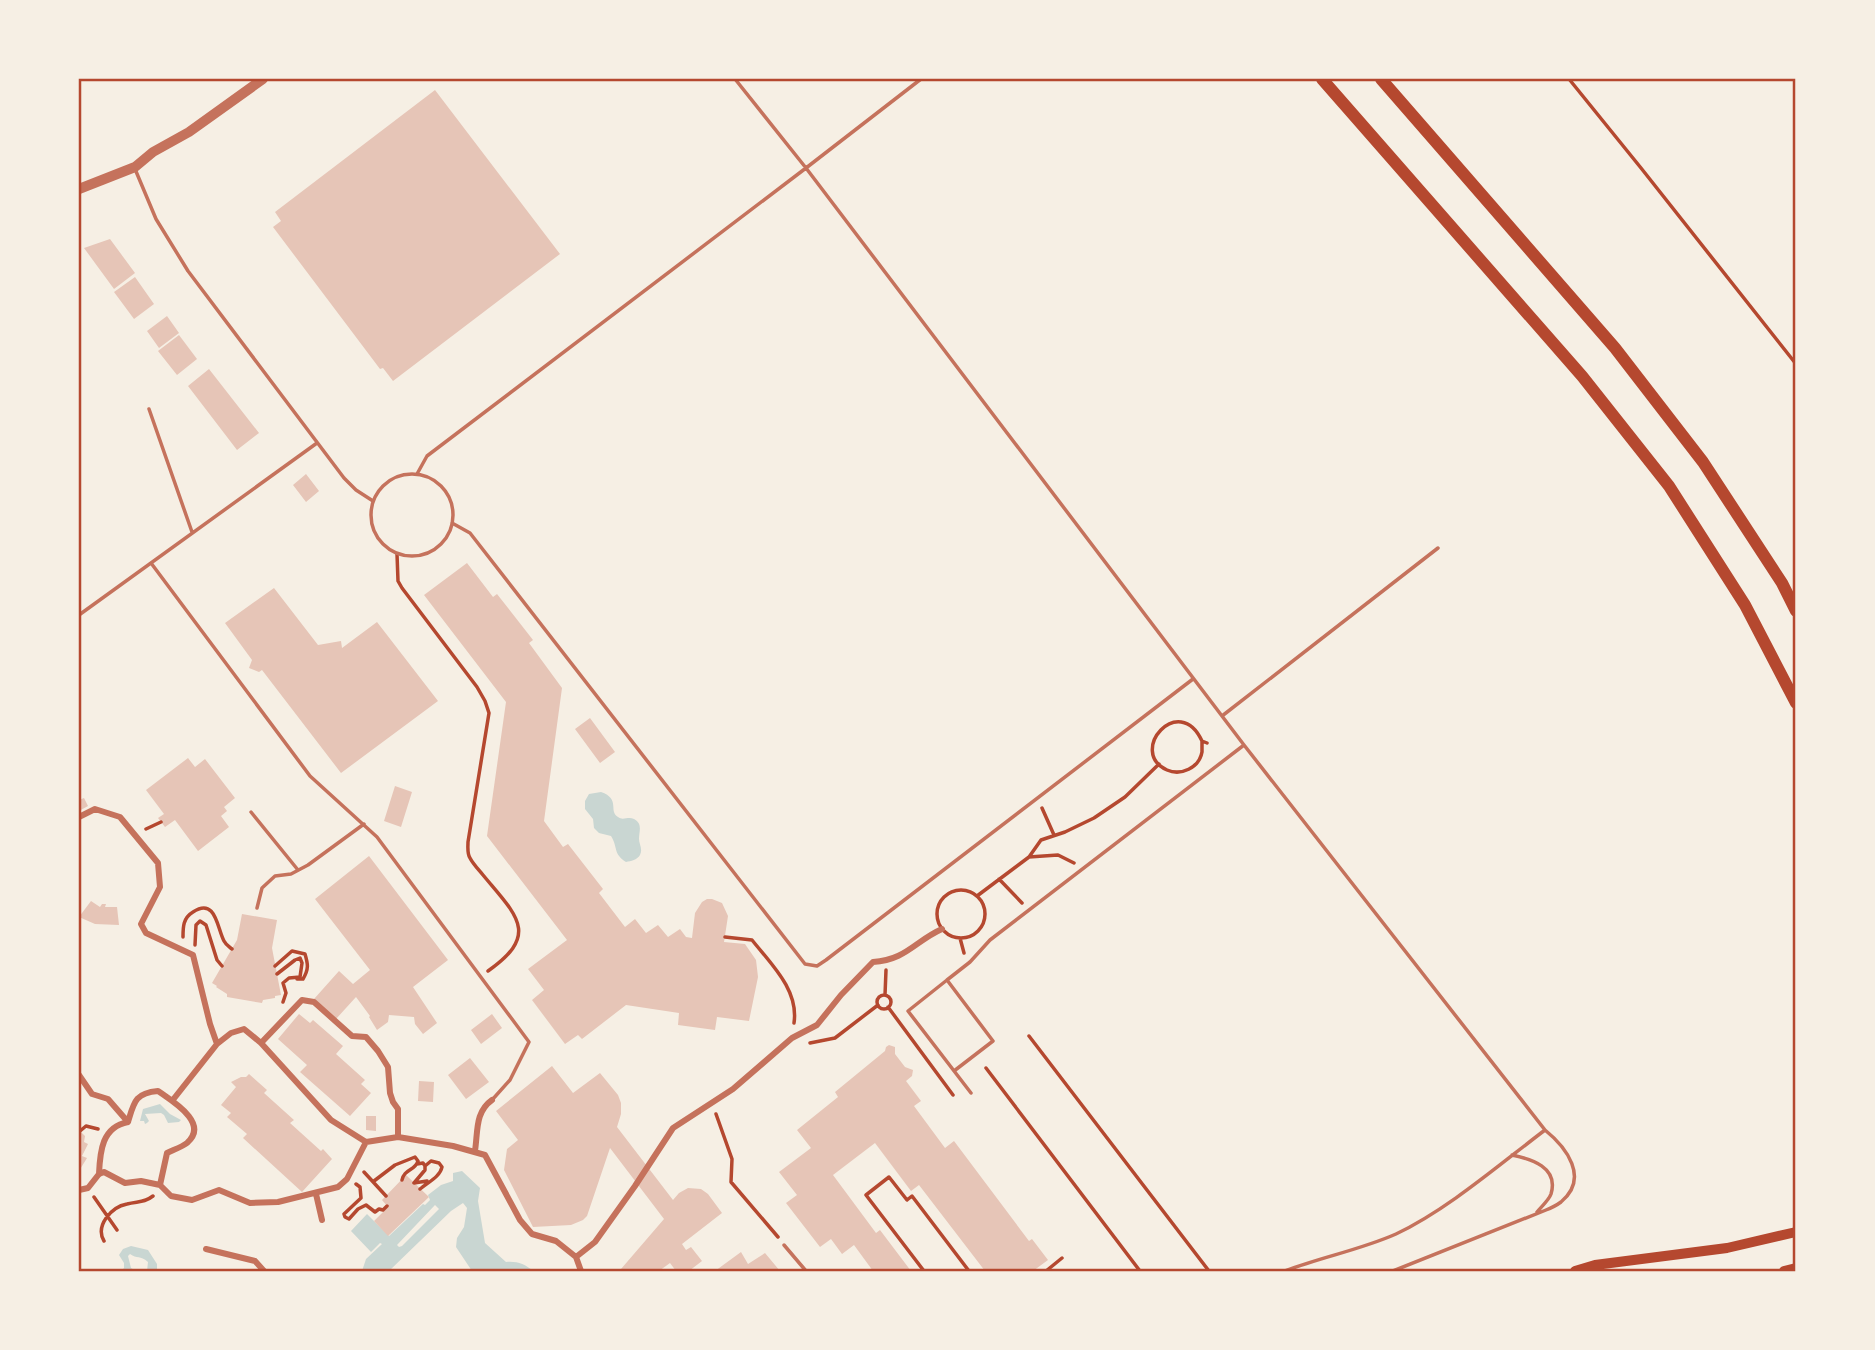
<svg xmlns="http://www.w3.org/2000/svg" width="1875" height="1350" viewBox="0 0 1875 1350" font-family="'PT Sans',sans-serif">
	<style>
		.water { fill: #c9d6d2; fill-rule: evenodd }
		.building { fill: #e6c5b7 }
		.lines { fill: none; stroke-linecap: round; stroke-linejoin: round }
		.path { stroke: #b5482f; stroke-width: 3.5 }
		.service { stroke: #c5725c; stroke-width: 3.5 }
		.pedestrian { stroke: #c5725c; stroke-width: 6 }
		.tertiary { stroke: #c5725c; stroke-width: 10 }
		.secondary { stroke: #b5482f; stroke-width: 10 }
		.primary { stroke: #b5482f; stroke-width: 12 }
		.neatline { fill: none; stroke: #b5482f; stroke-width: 2.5 }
	</style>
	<rect width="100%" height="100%" fill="#f6efe4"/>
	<path class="water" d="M601 792C621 799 608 811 618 817 623 821 628 816 634 819 643 824 639 831 639 839 639 844 643 849 640 855 637 860 631 861 626 862 613 854 618 847 611 836L599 833 594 828 593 819 585 809V801L589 794Z
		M160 1104 170 1114 181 1120 179 1122 168 1123 164 1115 161 1113 145 1114 149 1121 147 1123 145 1124 144 1121H140L143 1109Z
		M462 1171 480 1188 478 1201 485 1243 506 1262C517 1261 525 1264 533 1271H472L456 1247 457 1238 464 1227 467 1208 463 1203 451 1211 389 1271H362L366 1259 382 1244 380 1243 371 1252 351 1231 367 1214 389 1236 423 1204 425 1205 430 1200 428 1195 441 1185 453 1181V1173ZM435 1205 439 1209 402 1246 399 1247 397 1245Z
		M131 1246 148 1250 157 1264V1271H147L148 1262C140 1255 137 1259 130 1254L128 1256 131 1268 136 1271H121L124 1268V1263L119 1255 123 1249Z"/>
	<path class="building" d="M435 90 560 254 393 381 383 368 380 369 273 227 281 221 275 212Z
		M110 239 135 273 114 289 84 248Z
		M135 277 154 304 134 319 114 292Z
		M167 316 179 333 159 348 147 331Z
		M179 335 197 359 177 375 158 351Z
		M209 369 259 433 237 450 188 386Z
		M306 474 319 491 306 502 293 485Z
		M467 563 493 597 497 594 533 640 529 643 562 688 544 821 563 847 568 844 603 889 599 893 625 927 635 919 646 933 658 925 668 937 680 929 686 937 692 938 695 913 702 902 707 899H712L722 903 728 916 724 942 745 944 756 960 758 977 749 1021 717 1017 715 1030 678 1025 679 1013 626 1005 582 1039 578 1035 565 1044 532 1000 544 990 528 969 567 940 487 836 506 702 424 595Z
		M274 588 318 645 341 641 342 648 377 622 438 701 341 773 262 670 259 672 249 668 252 660 225 623Z
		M590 718 615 752 600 763 575 729Z
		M188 758 195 767 205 759 235 798 224 807 227 811 221 816 229 827 198 851 175 820 165 827 158 818 164 814 146 790Z
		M395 786 412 792 401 827 384 821Z
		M84 798 88 806 79 811V800Z
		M369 856 448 960 413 987 437 1023 423 1034 415 1024 414 1017 389 1015 388 1022 377 1030 369 1017 370 1016 356 997 336 1019 314 999 339 971 353 984 370 970 315 899Z
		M91 901 100 907 102 904H106L105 907H117L119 925 95 924 79 917Z
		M242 914 277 920 272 948 281 995 275 996V998L263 1000 262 1003 227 997V994L216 987 217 986 212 983 237 940Z
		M299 1014 310 1023 313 1020 343 1046 336 1054 365 1080 361 1084 371 1093 350 1116 300 1072 307 1065 278 1039Z
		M492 1014 502 1028 481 1044 471 1030Z
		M889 1045 895 1047V1054L905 1067 913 1070 912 1076 906 1081 921 1101 914 1106 945 1148 954 1141 1029 1241 1032 1239 1048 1260 1033 1271H985L919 1185 911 1191 875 1143 833 1175 876 1233 880 1230 911 1271H873L854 1245 842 1254 831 1239 820 1247 786 1203 797 1195 779 1172 811 1148 797 1130 838 1097 835 1092 885 1051 886 1047Z
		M470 1058 489 1082 466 1099 448 1075Z
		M552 1066 573 1093 600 1073 618 1095 621 1103V1114L617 1127 673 1200 679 1193 688 1188 701 1189 708 1194 722 1213 682 1244 686 1250 691 1247 702 1261 689 1271H676L670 1263 659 1271H620L621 1269 664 1219 610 1148 587 1216 583 1220 571 1225 533 1227 504 1170 507 1149 518 1140 496 1111Z
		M249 1074 267 1090 264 1093 294 1120 290 1123 321 1151 323 1149 332 1159 302 1192 243 1138 247 1134 227 1117 231 1113 221 1105 236 1087 231 1082 241 1077H246Z
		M419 1081 434 1082 433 1102 418 1101Z
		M366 1116H376V1131L366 1130Z
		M79 1130 85 1136 84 1142 88 1144 82 1156 87 1158 79 1171Z
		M406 1175 429 1197 388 1236 374 1221 388 1207 382 1200Z
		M741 1252 748 1264 765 1253 780 1271H715Z"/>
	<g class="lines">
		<path class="path" d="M1569 79 1641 168 1796 364
			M397 554 398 581 402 588 477 687 485 701 489 713 468 842C468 847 467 854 470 858 473 864 479 870 483 875 516 915 541 934 488 971
			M1202 741C1202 745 1202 749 1202 752 1199 768 1181 776 1167 770 1127 752 1179 691 1202 741L1207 743
			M1042 808 1054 835
			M146 829 161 822
			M1029 857 1058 855 1074 863
			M999 879 1022 903
			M937 914a24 24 0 1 1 48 0a24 24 0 1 1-48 0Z
			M977 896 1029 857 1041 840 1065 832 1094 818 1125 797 1159 764
			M183 937C183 927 183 918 193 912 216 897 217 928 224 941 226 945 228 946 232 949
			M725 937 752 940C771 964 799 990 794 1023
			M960 938 964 953
			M195 945 196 925 200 921 206 925 217 960 222 966
			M275 966 292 951 305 954C308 964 309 969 303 979H297
			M277 974 295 960 300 958 302 963 300 977 289 978 283 983 286 993 283 1002
			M877 1002a7 7 0 1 1 14 0a7 7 0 1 1-14 0Z
			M885 995 886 970
			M888 1007 953 1095
			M1029 1036 1209 1271
			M810 1043 835 1038 878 1005
			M986 1068 1140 1271
			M716 1114 732 1159 731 1182 778 1237
			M80 1131 86 1126 98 1129
			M417 1164 423 1163 425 1166V1170L414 1183 427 1181
			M364 1172 386 1196
			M374 1181 395 1165 415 1157 418 1161C415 1171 404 1169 402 1180
			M356 1184 360 1187 361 1198 344 1214 345 1217 349 1219 358 1209 366 1205 375 1212 379 1209 383 1210 387 1206
			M420 1189C428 1182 440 1177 442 1167L439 1163 431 1161 425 1166
			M94 1197 117 1230
			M104 1241C95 1226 111 1207 127 1204 138 1201 144 1203 153 1196
			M924 1271 866 1195 889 1177 907 1200 912 1196 969 1271
			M1046 1271 1062 1258"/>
		<path class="service" d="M735 79 806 168 921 79
			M135 169 156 219 188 271 344 478 356 490 373 501
			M149 409 192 532
			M371 515a41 41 0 1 1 82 0a41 41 0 1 1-82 0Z
			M417 474 427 456 806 168 1244 745 1545 1130C1566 1147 1590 1178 1561 1202 1557 1205 1551 1208 1546 1210L1393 1271
			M452 523 470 533 805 964 817 966 826 960 1193 679
			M151 563 310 776 377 837 529 1042 510 1080 492 1100
			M79 615 317 443
			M1222 716 1438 548
			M251 812 298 870
			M257 908 262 888 275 876 291 874 308 865 364 824
			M947 980 970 962 990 940 1244 745
			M954 1071 993 1041 947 980 908 1011 971 1093
			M1512 1155C1531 1159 1559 1167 1551 1194 1549 1200 1541 1207 1537 1212
			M784 1245 806 1271
			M1285 1271C1321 1257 1360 1250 1396 1234 1447 1210 1500 1164 1545 1130"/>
		<path class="pedestrian" d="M79 817 95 809 120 817 158 863 160 887 141 924 146 933 193 955 210 1024 217 1044
			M261 1043 302 1000 314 1002 352 1036 366 1037 378 1051 388 1067 390 1093 393 1102 398 1109V1137
			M79 1075 92 1094 108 1099 128 1122
			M172 1101 217 1044 231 1033 244 1029 261 1043 331 1120 366 1142 398 1137 453 1146 485 1155 520 1220 532 1234 556 1241 576 1257 581 1271
			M475 1151C478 1131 475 1112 492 1100
			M99 1174C100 1151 102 1127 128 1122 134 1102 135 1093 158 1091 172 1101 210 1123 187 1143 182 1147 173 1150 167 1153L160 1185
			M79 1190 88 1188 99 1174 104 1172 125 1183 141 1181 160 1185 171 1196 192 1200 219 1190 250 1203 278 1202 338 1187 347 1179 366 1142
			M316 1194 322 1220
			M206 1249 255 1261 264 1271
			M576 1257 595 1242 635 1186 673 1128 733 1089 792 1038 817 1025 841 995 873 962C906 960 915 941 942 929"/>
		<path class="tertiary" d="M79 189 135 167 153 152 189 132 263 79"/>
		<path class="secondary" d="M1575 1271 1595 1265 1727 1248 1796 1232
			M1784 1271 1796 1268"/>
		<path class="primary" d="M1322 79 1582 376 1669 486 1745 605 1796 703
			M1381 79 1615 348 1703 462 1782 583 1796 611"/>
	</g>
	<rect width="1875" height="1350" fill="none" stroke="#f6efe4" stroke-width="161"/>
	<rect x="80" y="80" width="1714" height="1190" class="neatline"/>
</svg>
